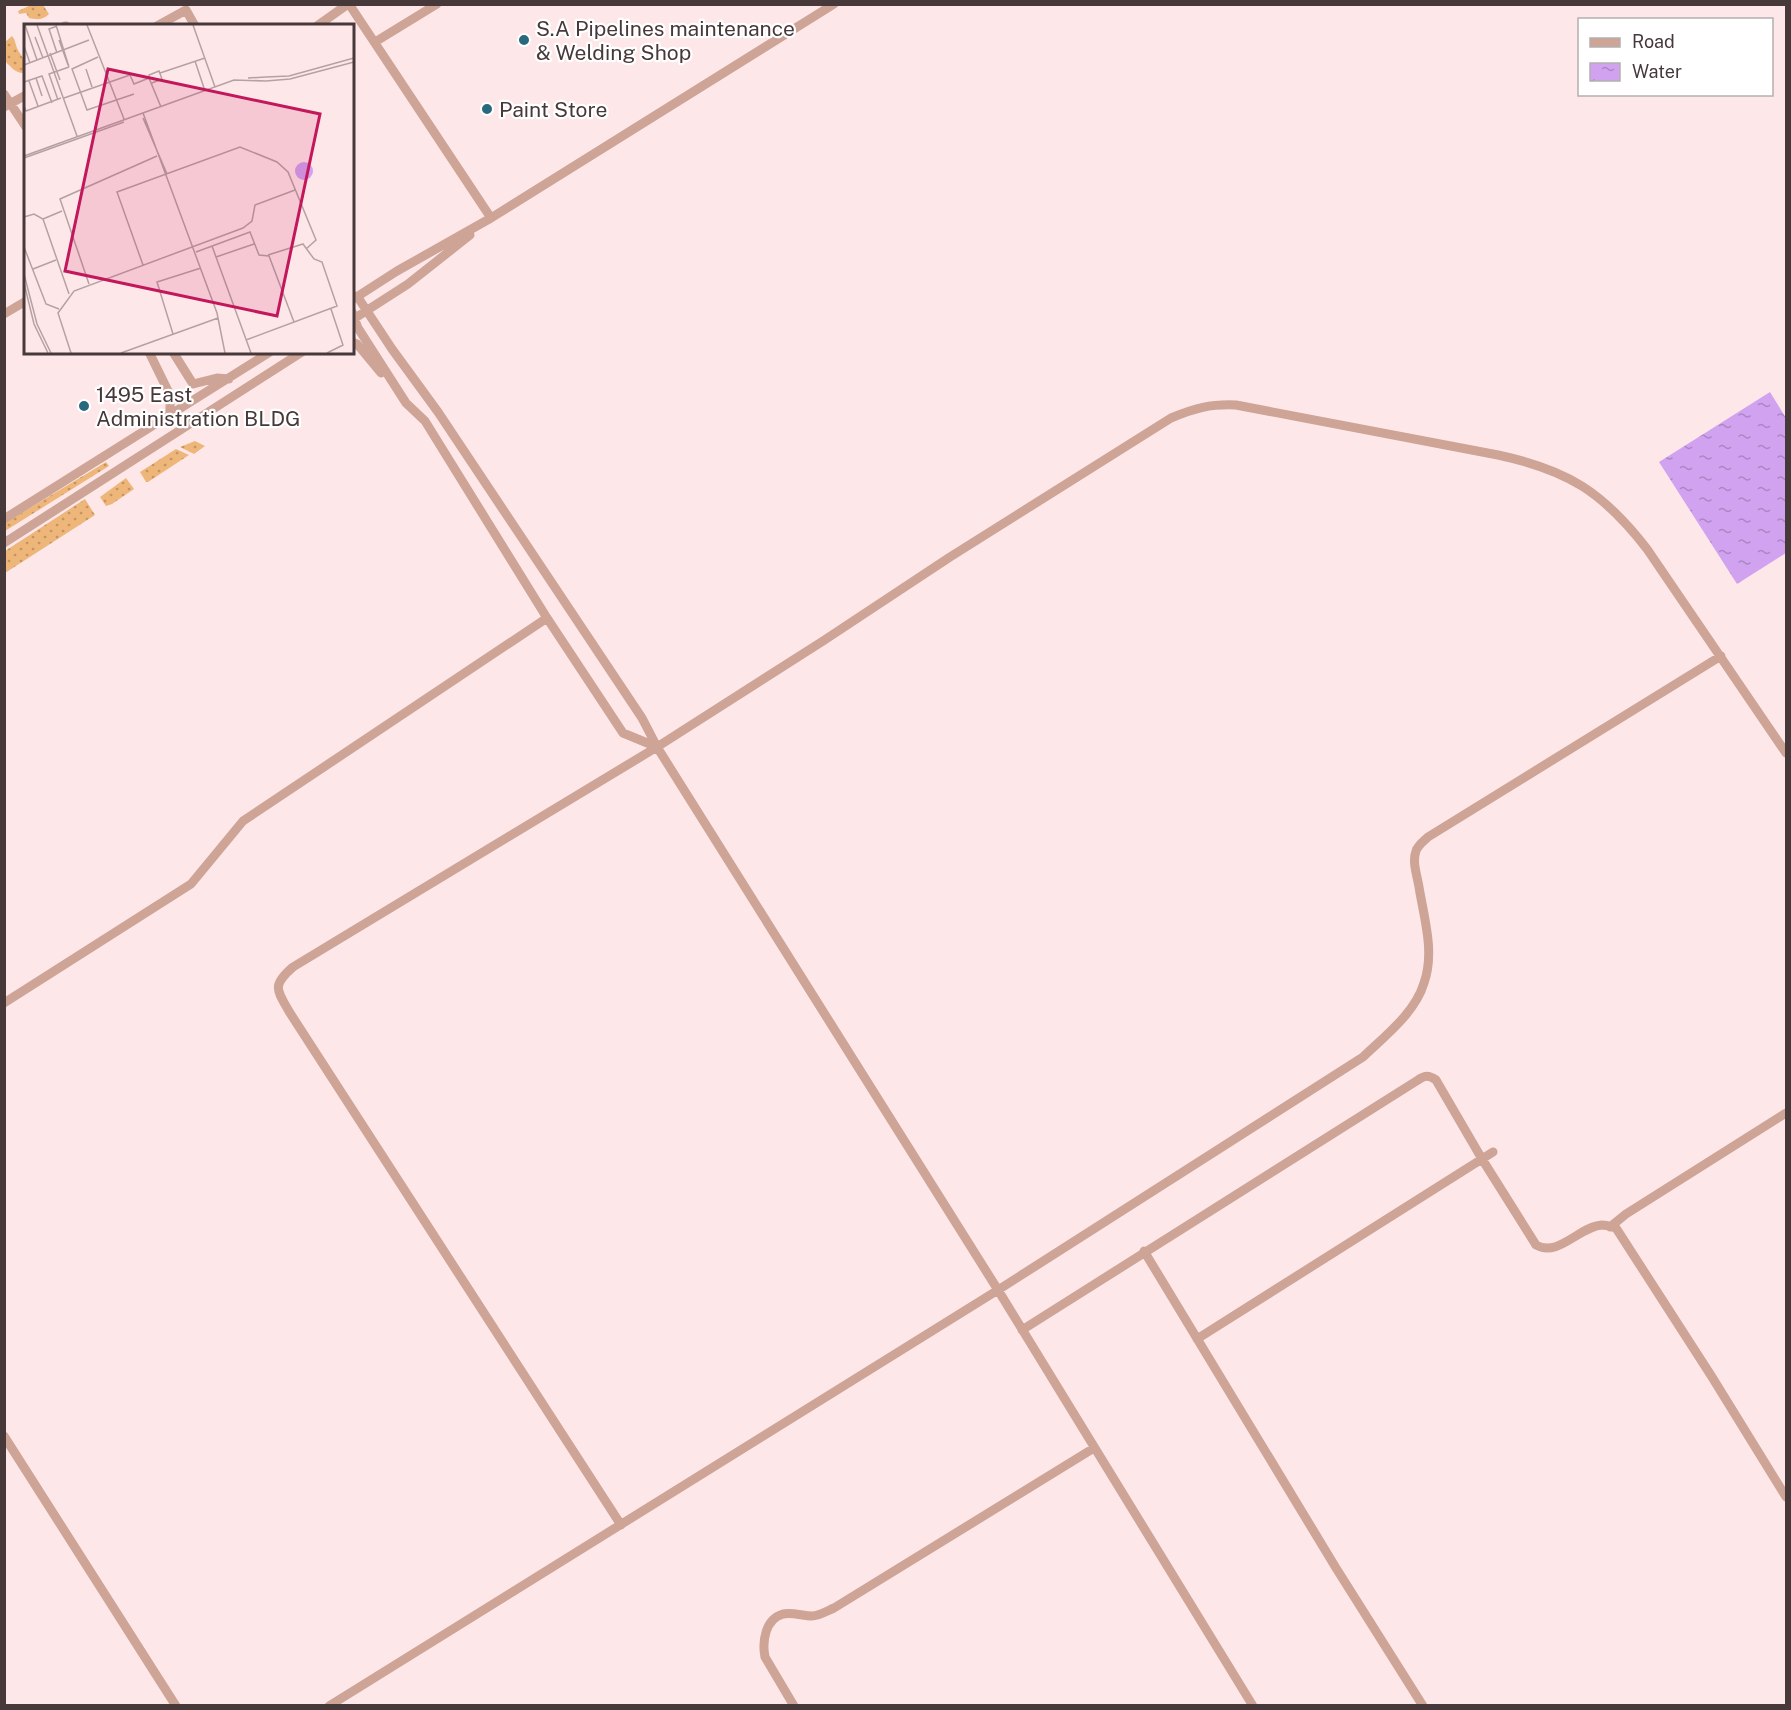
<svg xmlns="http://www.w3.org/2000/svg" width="1791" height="1710" viewBox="0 0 1791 1710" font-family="'Public Sans',sans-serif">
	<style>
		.grass { fill: url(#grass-dots) }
		.water { fill: url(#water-ripples) }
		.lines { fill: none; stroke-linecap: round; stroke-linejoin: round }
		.minor { stroke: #cda496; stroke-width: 9 }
		.poi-dot { fill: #29697d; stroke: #fff; stroke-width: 2 }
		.labels { text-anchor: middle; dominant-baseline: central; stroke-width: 4.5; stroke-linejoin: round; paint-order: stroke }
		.poi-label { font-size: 21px; fill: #47383a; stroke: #fff; text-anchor: start }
		.inset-road { fill: none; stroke: #b5a1a3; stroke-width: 1.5 }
		.view { fill: #c2185b; fill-opacity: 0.15; stroke: #c2185b; stroke-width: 3 }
		.inset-edge { fill: none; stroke: #47383a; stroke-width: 3 }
	</style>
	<defs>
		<pattern id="grass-dots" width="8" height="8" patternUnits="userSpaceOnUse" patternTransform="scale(1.5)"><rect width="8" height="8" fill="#eeb679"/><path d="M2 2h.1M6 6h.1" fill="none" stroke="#c39564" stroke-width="1.8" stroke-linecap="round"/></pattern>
		<pattern id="water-ripples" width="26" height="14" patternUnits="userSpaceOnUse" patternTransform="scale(1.5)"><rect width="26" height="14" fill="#d0a2f0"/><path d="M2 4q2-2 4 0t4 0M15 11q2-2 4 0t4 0" fill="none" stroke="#ab85c3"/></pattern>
	</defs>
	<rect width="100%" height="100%" fill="#fee7e9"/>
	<path class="grass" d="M31 5H43L49 14C43 20 37 20 29 18L26 13 19 14 18 11Z
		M12 36C16 41 15 44 18 50 24 61 26 58 25 73 16 74 11 67 5 61V42Z
		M195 441 205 446 194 454 180 447Z
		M176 449 189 455 148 482H146L140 472Z
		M106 462 109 466 5 531V523Z
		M126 478 134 489 112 504 106 506 100 497Z
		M85 499 95 515 5 573V551Z"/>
	<path class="water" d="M1770 392 1786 418V553L1737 584 1659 462Z"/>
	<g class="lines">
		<path class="minor" d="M349 4 491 218
			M65 26H66
			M157 26 186 10 195 26
			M317 26 348 4
			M375 42 437 4
			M4 94 26 127
			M4 107 26 95
			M357 296 392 349 438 412 642 718 657 747 998 1290 1253 1706
			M355 298 397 271 491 218 834 4
			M352 312 358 328 406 403 425 421 547 618 623 733 657 747
			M4 314 26 301
			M352 320 408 284 470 235
			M352 342 357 344 381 373
			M149 352 170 395V416
			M173 352 193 384 217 378 229 379
			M4 519 270 352
			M4 543 302 352
			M4 1003 191 884 243 821 547 618
			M1610 1227 1626 1214 1786 1113
			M1144 1251 1336 1568 1423 1706
			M1022 1330 1418 1080C1425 1075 1429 1075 1436 1080L1482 1159 1536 1245C1558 1258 1580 1226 1602 1225 1607 1225 1612 1227 1616 1228L1712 1377 1786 1497
			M1197 1339 1493 1152
			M4 1436 176 1706
			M621 1525 290 1013C277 990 271 986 293 967L657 747 823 641 950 557 1171 418C1195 408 1210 404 1236 405L1498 455C1568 470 1603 492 1647 549L1786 753
			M329 1706 998 1290 1363 1057C1385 1036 1415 1013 1424 983 1435 952 1424 918 1419 887 1417 875 1412 862 1416 851 1418 845 1424 841 1428 837L1721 656
			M794 1706 765 1657C762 1642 765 1619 783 1614 792 1612 803 1616 812 1616 819 1616 827 1611 834 1608L1094 1448"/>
	</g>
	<g class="poi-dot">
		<circle cx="524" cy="40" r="6"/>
		<circle cx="487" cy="109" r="6"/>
		<circle cx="84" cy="406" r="6"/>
	</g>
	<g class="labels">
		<g class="poi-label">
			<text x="536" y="28">S.A Pipelines maintenance<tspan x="536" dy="24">&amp; Welding Shop</tspan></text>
			<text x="499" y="109">Paint Store</text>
			<text x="96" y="394">1495 East<tspan x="96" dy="24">Administration BLDG</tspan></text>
		</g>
	</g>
	<g transform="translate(24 24)">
		<rect width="330" height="330" fill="#fee7e9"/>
		<path d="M271 147a9 9 0 1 1 18 0a9 9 0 1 1-18 0Z" fill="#d0a2f0"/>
		<path class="inset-road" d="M1 1 13 36M13 1 53 112M32 1 45 43M63 1 100 95M169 1 191 63M33 2 25 5 33 29M11 13 19 34M35 16 44 41M0 22 6 39M26 29 36 56M74 33 48 45 63 86 110 70M171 37 181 67M0 41 65 16M62 45 68 63M136 49 181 34M242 53 265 52 330 34M12 54 18 72M224 54 242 53M5 57 14 82M242 57 266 55 330 38M0 58 18 52 28 79M128 59 138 55 135 47 125 51V54L137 83M40 74 106 51 110 60 125 54M34 76 25 50 45 43M0 82 2 87 37 74M119 89 193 289 201 329M119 94 143 150M0 132 210 56 242 57M0 134 100 98M0 193 10 190 19 195 45 270M19 195 38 187M188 222 227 329M0 223 22 280 35 285M172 228 226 208 235 231 245 232 270 298M192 233 230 220M119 241 93 168 216 123 253 138 264 148 292 216 282 225M9 245 32 236M0 250 13 300 27 329M0 259 10 300 24 329M65 260 36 175 133 132M149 310 133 258 177 244M222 316 313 282 298 238 290 235 279 220 244 231M47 329 34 289 50 267 219 204 228 197 231 181 271 166M97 329 194 294M303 329 319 321 307 285"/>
		<path class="view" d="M84 45 296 90 253 292 41 247Z"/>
		<rect width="330" height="330" class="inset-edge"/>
	</g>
	<rect width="1791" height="1710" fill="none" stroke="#47383a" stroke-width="12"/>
	<rect x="1578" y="18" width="195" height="78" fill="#ffffff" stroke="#b5afb0" stroke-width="1.5"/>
	<rect x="1590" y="38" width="30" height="9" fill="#cda496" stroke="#b5afb0" stroke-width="1.5"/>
	<text x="1632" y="48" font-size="18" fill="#47383a">Road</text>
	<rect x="1590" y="63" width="30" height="18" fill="url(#water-ripples)" stroke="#b5afb0" stroke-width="1.5"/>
	<text x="1632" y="78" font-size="18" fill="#47383a">Water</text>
</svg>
